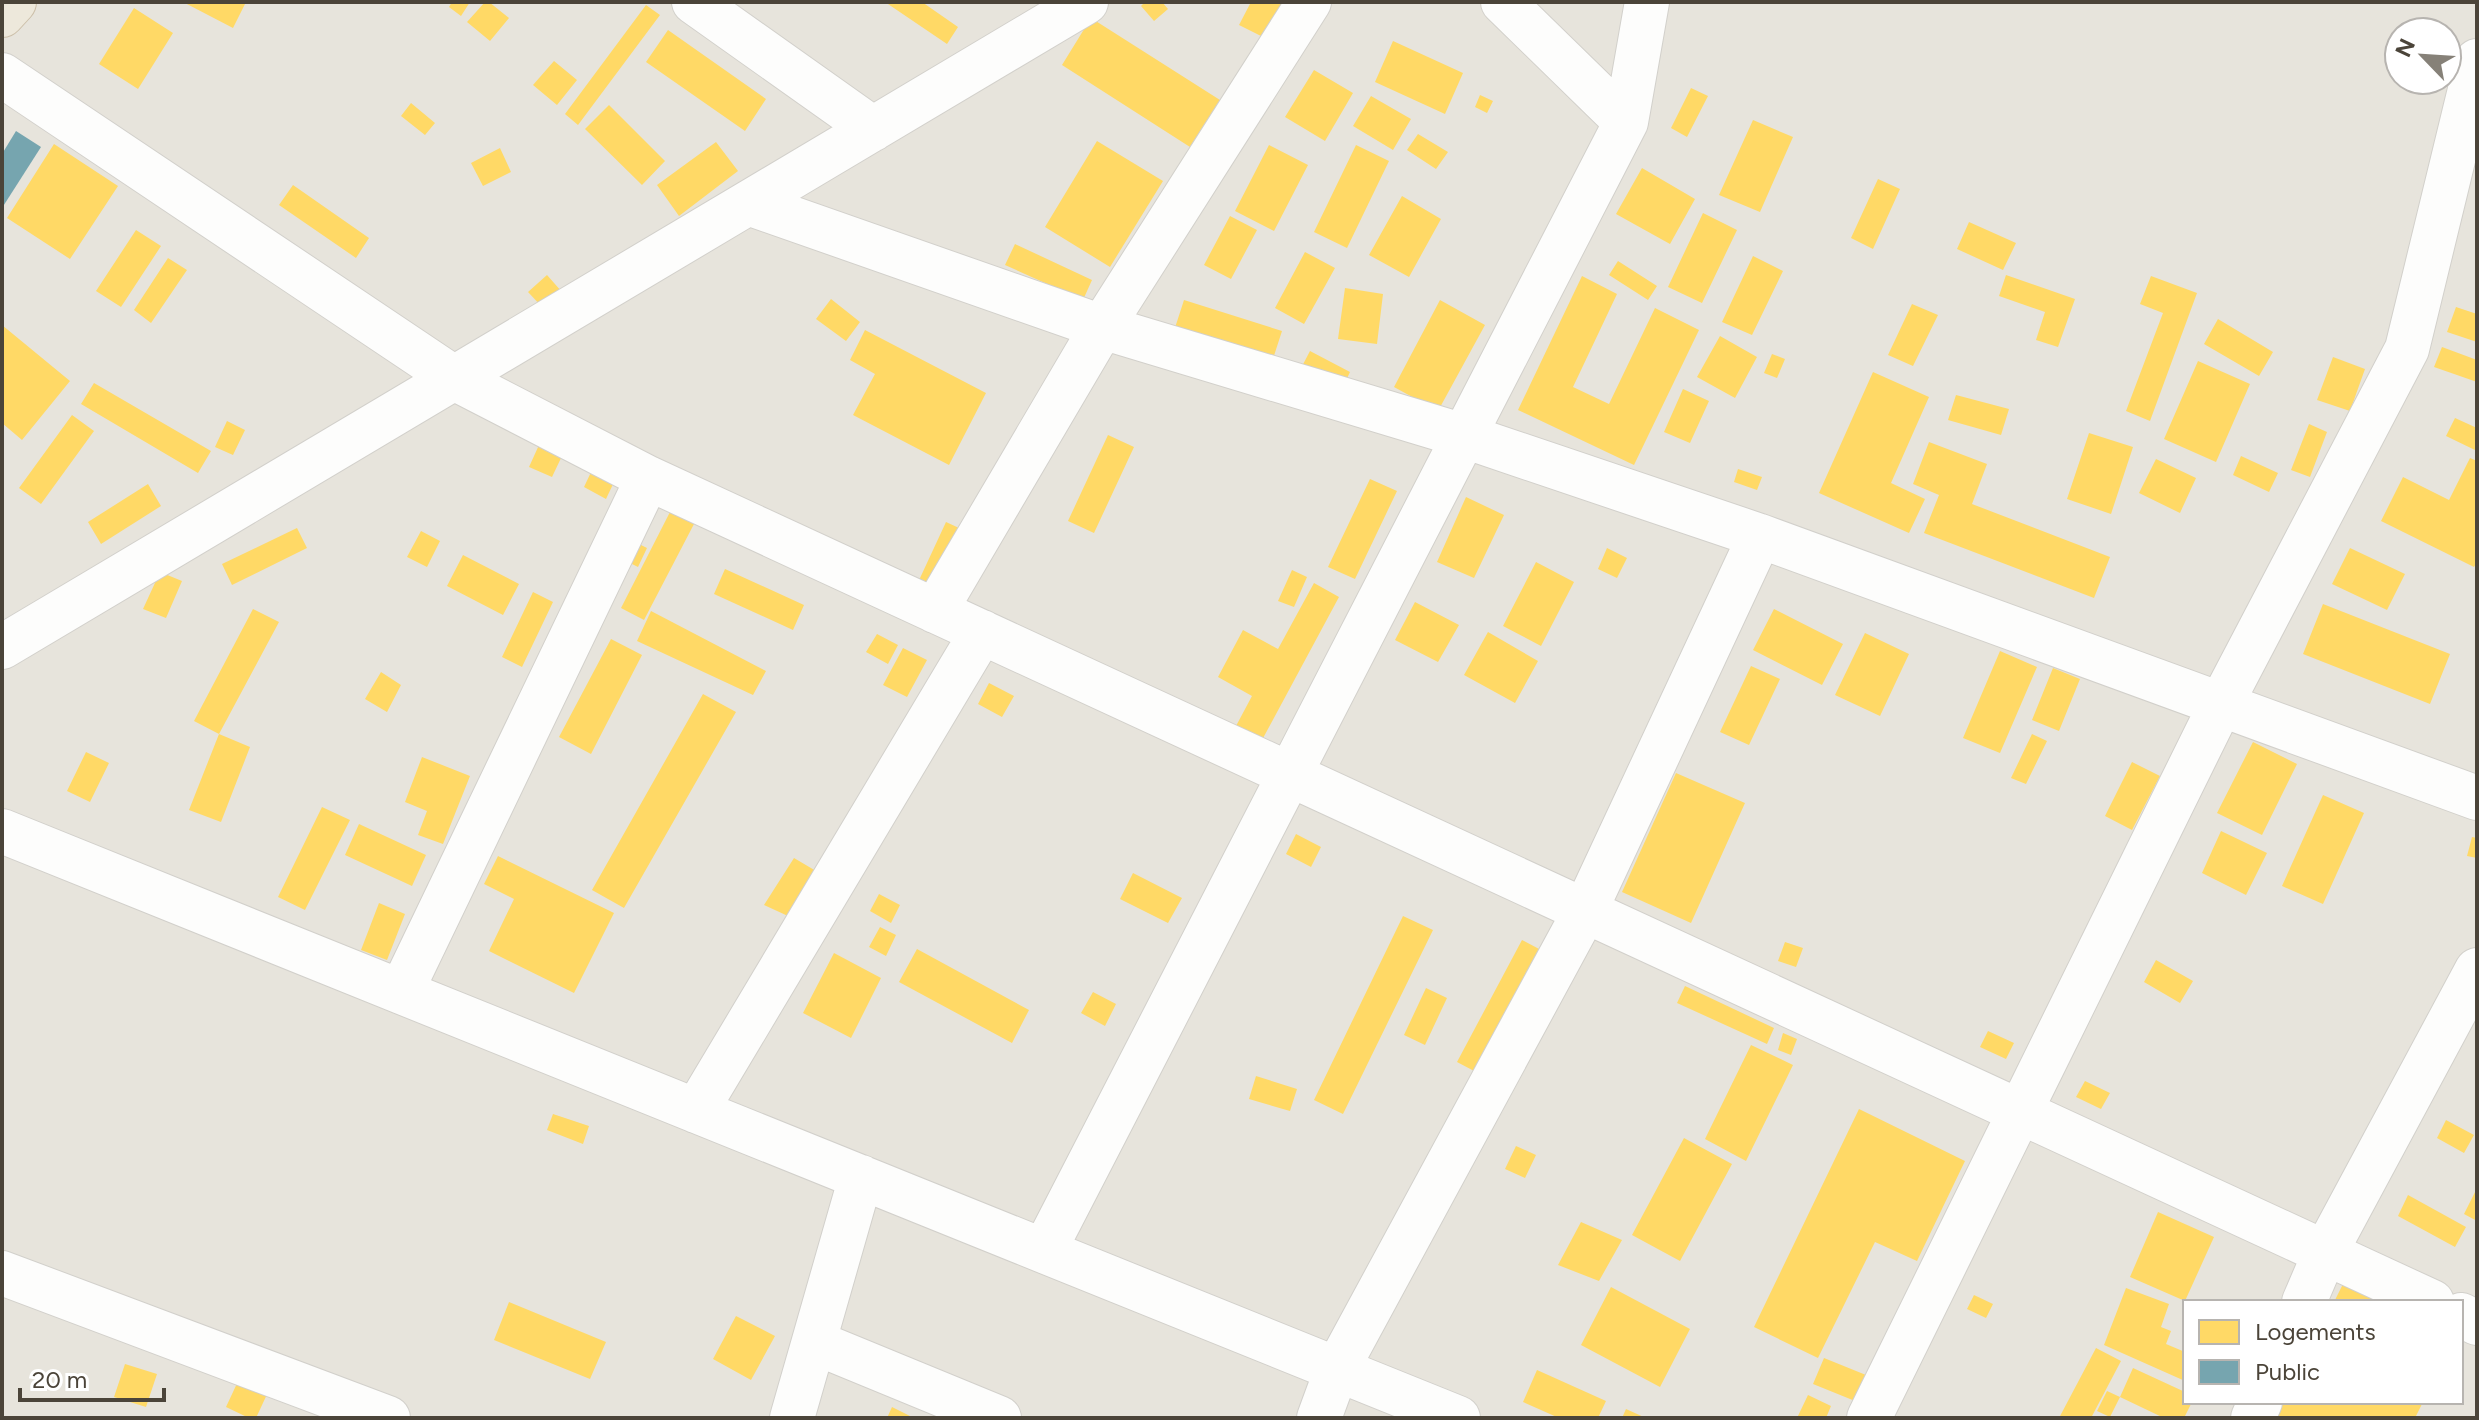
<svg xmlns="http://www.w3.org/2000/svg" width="2479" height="1420" viewBox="0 0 2479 1420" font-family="Figtree,sans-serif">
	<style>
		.residential { fill: #e7e4dc; fill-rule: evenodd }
		.homes { fill: #ffd966 }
		.public { fill: #76a5af }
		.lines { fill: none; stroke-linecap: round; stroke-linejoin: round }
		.street-casing { stroke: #d2d0cb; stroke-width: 46 }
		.highway-casing { stroke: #ccbfa9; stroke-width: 46 }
		.street { stroke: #fdfdfc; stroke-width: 44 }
		.highway { stroke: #ede8db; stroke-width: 44 }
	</style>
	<rect width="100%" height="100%" fill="#f4f2ee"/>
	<path class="residential" d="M2 2H2477V1418H2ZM2399 32H2447V80H2399ZM2185 1302H2461V1402H2185Z"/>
	<path class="homes" d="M183 2H241L245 4 233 28Z
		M452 2H470L461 16 449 7Z
		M485 2H489L509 18 490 41 467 22Z
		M885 2H922L958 27 947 44Z
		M1145 2H1162L1168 9 1154 21 1141 6Z
		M1251 2H1290L1269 40 1239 25Z
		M646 5 660 15 578 125 565 114Z
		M134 8 173 33 138 89 99 64Z
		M1091 18 1220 100 1190 147 1062 65Z
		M668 30 766 99 745 131 646 62Z
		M1393 41 1463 73 1445 114 1375 82Z
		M554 61 577 80 557 105 533 85Z
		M1314 70 1353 93 1325 141 1285 117Z
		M1691 88 1708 96 1687 137 1671 128Z
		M1480 95 1493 101 1487 113 1475 107Z
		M1371 96 1411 119 1393 150 1353 126Z
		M411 103 435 123 425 135 401 116Z
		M609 105 665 161 642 185 585 129Z
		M1753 120 1793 137 1760 212 1719 195Z
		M1418 134 1448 152 1436 169 1407 150Z
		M1097 141 1163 181 1110 267 1045 227Z
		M716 142 738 171 679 216 657 185Z
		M54 144 118 186 70 259 7 218Z
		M1269 145 1308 165 1274 231 1235 211Z
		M1356 145 1389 161 1347 248 1314 232Z
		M500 148 511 172 483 186 471 163Z
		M1642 168 1695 199 1670 244 1616 214Z
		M1878 179 1900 189 1873 249 1851 238Z
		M293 185 369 238 356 258 279 205Z
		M1402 196 1441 219 1409 277 1369 255Z
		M1703 213 1737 230 1702 303 1668 287Z
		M1230 216 1257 230 1231 279 1204 265Z
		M1969 222 2016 243 2003 270 1957 249Z
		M136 230 161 246 121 307 96 291Z
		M1015 244 1092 280 1083 300 1005 265Z
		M1305 252 1335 268 1304 324 1275 308Z
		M1753 256 1783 271 1752 335 1722 322Z
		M168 258 187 270 151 323 134 310Z
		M1618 261 1657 286 1648 300 1609 275Z
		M547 275 562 292 543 308 528 292Z
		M2006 275 2075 299 2058 347 2036 340 2045 312 1999 296Z
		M1582 276 1617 294 1573 387 1609 404 1655 308 1699 330 1634 465 1518 410Z
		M2151 276 2197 293 2150 421 2126 411 2163 313 2140 304Z
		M1345 288 1383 294 1377 344 1338 339Z
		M831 299 860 322 846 341 816 319Z
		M1184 300 1282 331 1270 368 1172 337Z
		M1440 300 1485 325 1438 411 1394 387Z
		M1912 304 1938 315 1913 366 1888 355Z
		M2456 307 2477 314V342L2447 332Z
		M2218 319 2273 352 2259 376 2204 344Z
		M2 325 70 381 22 440 2 423Z
		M865 330 986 393 949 465 853 415 875 374 850 360Z
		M1720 336 1757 357 1735 398 1697 377Z
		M2442 347 2477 360V382L2434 367Z
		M1310 351 1350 372 1340 393 1299 372Z
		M1772 354 1785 359 1777 378 1764 373Z
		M2333 357 2365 369 2350 411 2317 400Z
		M2198 361 2250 384 2216 462 2164 439Z
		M1873 372 1929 397 1891 483 1925 499 1909 533 1819 493Z
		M94 383 211 451 198 473 81 404Z
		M1683 389 1709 401 1690 443 1664 432Z
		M1956 395 2009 409 2001 435 1948 420Z
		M72 415 94 431 41 504 19 488Z
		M2455 418 2477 428V451L2446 436Z
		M227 421 245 430 233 455 215 447Z
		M2309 424 2327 432 2310 477 2291 470Z
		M2089 433 2133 447 2111 514 2067 499Z
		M1108 435 1134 447 1094 533 1068 521Z
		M1929 442 1987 464 1972 504 2110 557 2094 598 1924 533 1939 495 1913 484Z
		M539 445 562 456 552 477 529 467Z
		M2241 456 2278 473 2269 492 2233 475Z
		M2470 458 2477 461V562L2474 567 2381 521 2403 477 2449 500Z
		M2156 459 2196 478 2180 513 2139 493Z
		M593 468 615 480 606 499 584 487Z
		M1738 469 1762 477 1757 490 1734 482Z
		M1370 479 1397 491 1355 579 1328 567Z
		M148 484 161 506 101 544 88 522Z
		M1466 497 1504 515 1474 578 1437 562Z
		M670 512 694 524 644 620 621 608Z
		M946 522 959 528 928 597 914 591Z
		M297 528 307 548 232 585 222 564Z
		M421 531 440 541 427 567 407 557Z
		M633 541 647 548 638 567 624 560Z
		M1607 548 1627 558 1617 578 1598 569Z
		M2350 548 2405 574 2387 610 2332 584Z
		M463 555 519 584 503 615 447 586Z
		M1536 562 1574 582 1541 646 1503 626Z
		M725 569 804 605 793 630 714 594Z
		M1292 570 1307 577 1294 607 1278 601Z
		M160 572 182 581 166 618 143 609Z
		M1314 583 1339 597 1262 740 1236 726 1252 696 1218 677 1243 630 1278 649Z
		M533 592 553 602 522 667 502 657Z
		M1415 602 1459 625 1438 662 1395 640Z
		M2323 604 2450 654 2430 704 2303 654Z
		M253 609 279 622 219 734 194 721Z
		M1774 609 1843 644 1822 685 1753 650Z
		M651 611 766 671 753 695 637 641Z
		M1488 632 1538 661 1515 703 1464 675Z
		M1865 633 1909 654 1880 716 1835 695Z
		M877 634 898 645 888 664 866 652Z
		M611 639 642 655 591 754 559 737Z
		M903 648 927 660 907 697 883 685Z
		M2000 651 2037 667 2000 753 1963 738Z
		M1751 666 1780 679 1749 745 1720 732Z
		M2053 668 2080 679 2059 731 2032 720Z
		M381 672 401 685 387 712 365 699Z
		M989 683 1014 696 1002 717 978 704Z
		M703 694 736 712 624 908 592 890Z
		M219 734 250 747 221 822 189 810Z
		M2032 734 2047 741 2026 784 2011 778Z
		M2253 742 2297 764 2262 835 2217 813Z
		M86 752 109 763 90 802 67 791Z
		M422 757 470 776 443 844 418 835 427 811 405 802Z
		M2132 762 2160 776 2132 830 2105 816Z
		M1676 773 1745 803 1691 923 1622 892Z
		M2323 795 2364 813 2323 904 2282 886Z
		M322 807 350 820 305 910 278 897Z
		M359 824 426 855 412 886 345 855Z
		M2221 831 2267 853 2246 895 2202 873Z
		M1296 834 1321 847 1311 867 1286 854Z
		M2472 837 2477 838V858L2467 856Z
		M498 856 614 913 574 993 489 951 514 899 484 884Z
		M794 858 816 871 788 916 764 905Z
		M1133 873 1182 898 1168 923 1120 899Z
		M879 894 900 905 891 923 870 911Z
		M379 903 405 914 387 960 361 950Z
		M1403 916 1433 930 1343 1114 1314 1100Z
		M880 927 896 935 886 956 869 947Z
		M1522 940 1541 950 1476 1072 1457 1062Z
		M1785 942 1803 948 1796 967 1778 961Z
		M917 949 1029 1010 1012 1043 899 982Z
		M834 953 881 978 851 1038 803 1013Z
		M2156 960 2193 981 2180 1003 2144 982Z
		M1685 986 1774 1028 1767 1044 1677 1003Z
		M1426 988 1447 998 1425 1045 1404 1035Z
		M1093 992 1116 1004 1105 1026 1081 1013Z
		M1988 1031 2014 1043 2006 1059 1980 1047Z
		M1783 1033 1797 1039 1791 1055 1778 1050Z
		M1751 1045 1793 1065 1746 1161 1705 1139Z
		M1256 1076 1297 1089 1290 1111 1249 1099Z
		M2085 1081 2110 1093 2101 1109 2076 1097Z
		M1859 1109 1965 1161 1917 1261 1875 1242 1818 1358 1754 1327Z
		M553 1114 589 1126 583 1144 547 1130Z
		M2446 1120 2474 1135 2464 1153 2437 1138Z
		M1684 1138 1732 1164 1680 1261 1632 1235Z
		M1516 1146 1536 1155 1525 1178 1505 1169Z
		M2477 1188V1221L2464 1214Z
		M2408 1195 2466 1227 2455 1247 2398 1216Z
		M2158 1212 2214 1237 2185 1301 2130 1277Z
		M1581 1222 1622 1240 1599 1281 1558 1265Z
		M2344 1282 2383 1302H2334Z
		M1611 1287 1690 1329 1660 1387 1581 1345Z
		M2126 1288 2169 1304 2161 1327 2171 1331 2166 1344 2185 1352V1381L2104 1345Z
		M1974 1295 1993 1304 1986 1318 1967 1309Z
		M509 1302 606 1342 590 1379 494 1340Z
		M736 1316 775 1336 751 1380 713 1359Z
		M2096 1348 2121 1361 2091 1418H2059Z
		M1824 1358 1866 1375 1855 1401 1813 1384Z
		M125 1364 157 1374 146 1407 114 1397Z
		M2133 1368 2185 1392V1402H2192L2184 1418H2164L2120 1397Z
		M1537 1370 1606 1401 1598 1418H1559L1523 1402Z
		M240 1377 269 1390 256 1418H249L226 1407Z
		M2107 1391 2120 1397 2110 1417 2097 1411Z
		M1808 1395 1831 1406 1826 1418H1797Z
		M2284 1402H2423L2415 1418H2275Z
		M892 1407 914 1418H887Z
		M1626 1409 1646 1418H1622Z"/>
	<path class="public" d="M16 131 41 147 2 208V154Z"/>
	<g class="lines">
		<defs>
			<path id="street" d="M694 2 873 129
				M1503 2 1626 122
				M2 75 454 378 648 478 2432 1302
				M748 203 1102 327 1464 436 1760 536 2477 798
				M935 611 1102 327 1309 2
				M2 647 1086 2
				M2 831 1458 1418
				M401 992 648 478
				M696 1111 982 632
				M1044 1251 1626 122 1647 2
				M2 1273 388 1418
				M2304 1302 2325 1253 2477 970
				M2461 1315 2477 1323
				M814 1342 999 1418
				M792 1418 861 1177
				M1319 1418 1337 1369 1585 911 1760 536
				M1869 1418 2221 704 2407 349 2477 61
				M2253 1418 2260 1402"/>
			<path id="highway" d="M2 15 14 2"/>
		</defs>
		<use href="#street" class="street-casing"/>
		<use href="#highway" class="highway-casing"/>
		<use href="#street" class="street"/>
		<use href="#highway" class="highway"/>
	</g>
	<rect width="2479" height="1420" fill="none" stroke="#4b4439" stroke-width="8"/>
	<rect x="2183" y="1300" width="280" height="104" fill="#ffffff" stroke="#b7b4b0" stroke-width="2"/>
	<rect x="2199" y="1320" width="40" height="24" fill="#ffd966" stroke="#b7b4b0" stroke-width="2"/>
	<text x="2255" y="1340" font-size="24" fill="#4b4439">Logements</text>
	<rect x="2199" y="1360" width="40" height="24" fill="#76a5af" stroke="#b7b4b0" stroke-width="2"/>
	<text x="2255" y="1380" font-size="24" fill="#4b4439">Public</text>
	<g transform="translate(2423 56) rotate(295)"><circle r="38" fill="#ffffff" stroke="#b7b4b0" stroke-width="2"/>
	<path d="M0-6L14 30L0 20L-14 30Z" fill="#868178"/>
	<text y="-12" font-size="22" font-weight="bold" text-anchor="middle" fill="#4b4439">N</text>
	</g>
	<path d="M20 1388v12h144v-12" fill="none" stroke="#4b4439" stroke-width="4"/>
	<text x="32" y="1388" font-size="24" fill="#4b4439" stroke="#ffffff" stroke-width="6" paint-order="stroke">20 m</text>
</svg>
